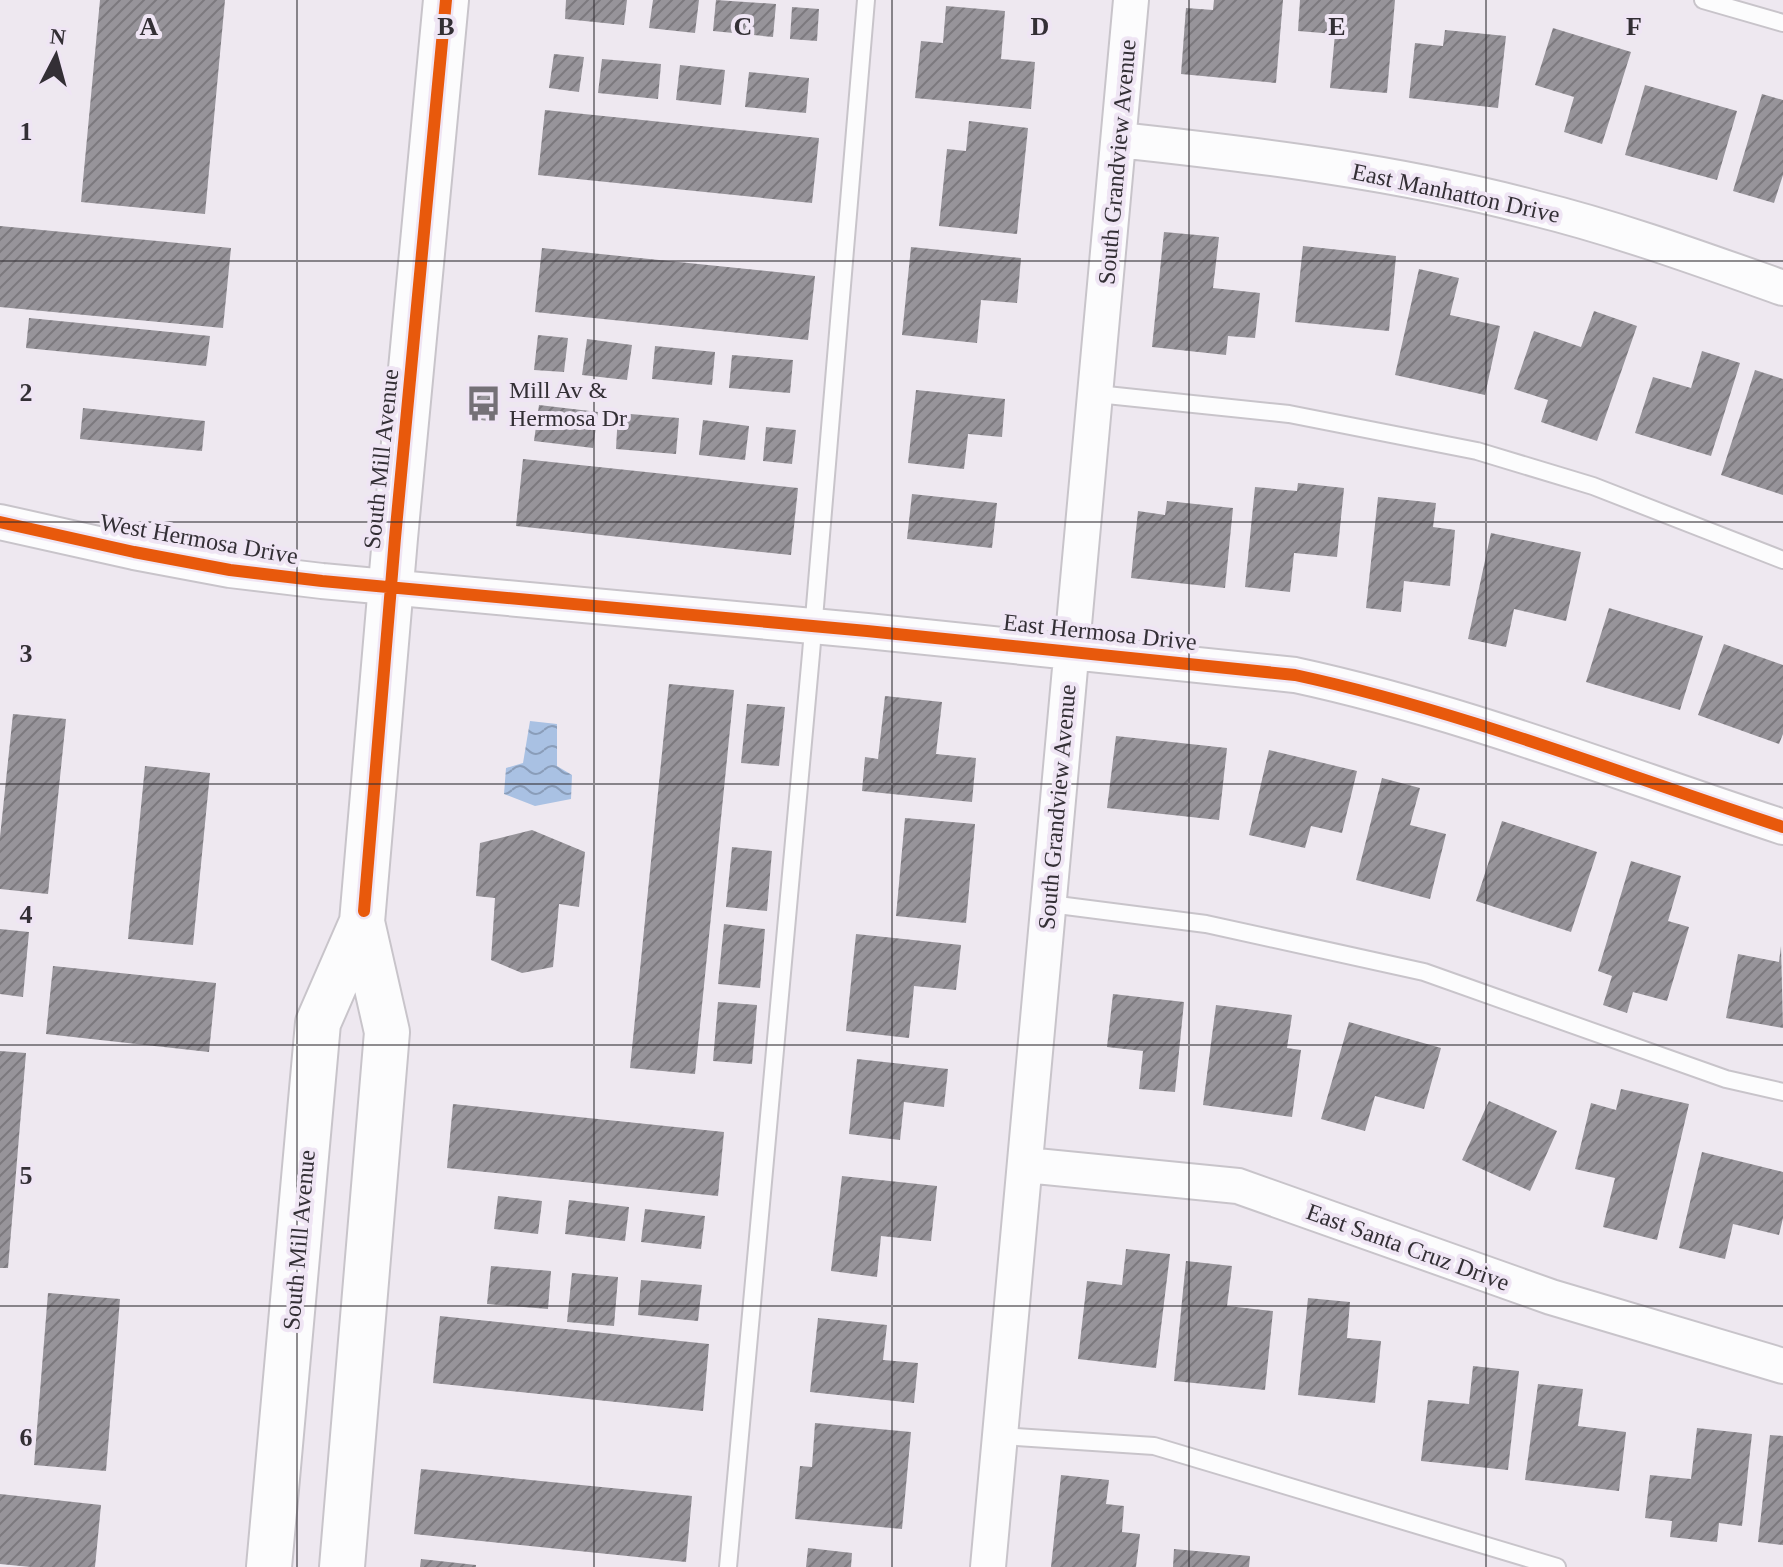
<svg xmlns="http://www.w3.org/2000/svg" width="1783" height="1567" viewBox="0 0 1783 1567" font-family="Georgia,serif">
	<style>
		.water { fill: url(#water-waves) }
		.building { fill: url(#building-hatch) }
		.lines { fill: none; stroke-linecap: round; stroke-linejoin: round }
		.service-casing { stroke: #c8c4ca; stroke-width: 20 }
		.minor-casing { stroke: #c8c4ca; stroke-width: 38 }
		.secondary-casing { stroke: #c8c4ca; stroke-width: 48 }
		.service { stroke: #fcfcfd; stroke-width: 16 }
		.minor { stroke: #fcfcfd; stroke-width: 34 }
		.secondary { stroke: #fcfcfd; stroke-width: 44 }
		.cycleway-casing { stroke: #efe5f4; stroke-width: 17 }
		.cycleway { stroke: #e8590c; stroke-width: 12 }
		.grid { fill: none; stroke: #332f35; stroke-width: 2; stroke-opacity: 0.55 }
		.labels { text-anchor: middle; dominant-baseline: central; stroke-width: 8; stroke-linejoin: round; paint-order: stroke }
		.street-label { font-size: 24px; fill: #332f35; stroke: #efe5f4 }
		.poi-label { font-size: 24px; fill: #332f35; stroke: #efe5f4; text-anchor: start }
		.grid-label { font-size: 26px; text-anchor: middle; font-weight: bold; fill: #332f35; stroke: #efe5f4; stroke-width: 8; stroke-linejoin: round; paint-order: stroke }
	</style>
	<defs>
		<pattern id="water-waves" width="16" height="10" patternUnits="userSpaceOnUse" patternTransform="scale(2)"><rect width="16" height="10" fill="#a9c1e3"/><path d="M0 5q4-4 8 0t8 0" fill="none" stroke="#8a9db9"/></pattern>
		<pattern id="building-hatch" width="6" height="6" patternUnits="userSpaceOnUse" patternTransform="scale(2)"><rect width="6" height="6" fill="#97949a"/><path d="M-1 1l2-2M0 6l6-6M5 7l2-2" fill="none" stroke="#7c797e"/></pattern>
	</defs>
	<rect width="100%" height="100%" fill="#eee8f0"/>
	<path class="water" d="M530 721 557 724V766L572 775 571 799 535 806 504 794 506 768 523 763Z"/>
	<path class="building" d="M100 0H225L205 214 81 202Z
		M566 0H627L624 25 565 19Z
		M653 0H699L695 33 649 28Z
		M716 0 776 4 773 37 713 31Z
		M1214 0H1283L1276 83 1181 74 1186 8 1213 10Z
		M1300 0H1395L1387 93 1330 88 1335 34 1298 31Z
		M946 6 1005 11 1001 59 1035 62 1031 109 915 98 921 41 943 43Z
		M792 7 819 9 817 41 790 39Z
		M1553 28 1631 52 1602 144 1564 132 1574 97 1535 85Z
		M1445 30 1506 36 1498 108 1409 98 1415 43 1443 46Z
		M554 54 584 57 579 92 549 88Z
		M602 59 661 64 658 99 598 93Z
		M680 65 725 70 721 105 676 100Z
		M749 72 809 78 806 113 745 107Z
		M1645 85 1737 111 1717 180 1625 155Z
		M1762 94 1783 100V175L1774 203 1733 191Z
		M545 110 819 138 812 203 538 175Z
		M969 121 1028 128 1017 234 939 226 947 149 966 151Z
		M0 226 231 248 223 328 0 307Z
		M1164 232 1219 237 1213 288 1260 293 1255 338 1228 336 1226 355 1152 347Z
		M1303 246 1396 256 1389 331 1295 322Z
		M911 247 1021 258 1017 303 981 300 977 343 902 335Z
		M542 248 815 276 808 340 535 312Z
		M1419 269 1459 278 1450 315 1500 326 1485 395 1395 375Z
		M1594 311 1637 326 1597 441 1541 422 1548 400 1514 389 1534 331 1581 347Z
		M29 318 210 336 206 366 26 348Z
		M538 335 568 338 564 372 534 370Z
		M587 339 632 345 627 380 582 375Z
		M655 346 715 352 712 385 652 379Z
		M1702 351 1740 363 1711 456 1635 433 1653 377 1691 388Z
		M732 355 793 360 790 393 729 388Z
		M1755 370 1783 379V495L1721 475Z
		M476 389 491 391 488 421 473 419Z
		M916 390 1005 399 1002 437 968 434 964 469 908 463Z
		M539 405 598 412 593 448 534 441Z
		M83 408 205 421 202 451 80 439Z
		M618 413 679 418 676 454 616 449Z
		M703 420 749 426 745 460 699 455Z
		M766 427 796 430 792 464 763 461Z
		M523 459 798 488 791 555 516 526Z
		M1298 483 1344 488 1337 557 1294 553 1290 592 1245 587 1255 487 1297 491Z
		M912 494 997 503 992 548 907 539Z
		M1378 497 1436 503 1433 527 1455 530 1450 586 1404 581 1401 612 1366 608Z
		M1167 501 1233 508 1225 588 1131 578 1138 511 1165 515Z
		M1491 533 1581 552 1566 621 1514 609 1506 647 1468 639Z
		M1609 608 1703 636 1680 710 1586 682Z
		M1724 644 1783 665V734L1779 744 1698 715Z
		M669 684 734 690 695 1074 630 1068Z
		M885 696 942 702 936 754 976 758 972 802 862 791 865 757 878 759Z
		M747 704 785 707 779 766 741 763Z
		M13 714 66 719 48 894 0 889V837Z
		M1116 736 1227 748 1219 820 1107 808Z
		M1269 750 1357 771 1342 833 1311 826 1305 848 1249 835Z
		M145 766 210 773 193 945 128 939Z
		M1382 778 1420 788 1410 825 1446 834 1430 899 1356 880Z
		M905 818 975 824 966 923 896 916Z
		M1502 821 1597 852 1571 932 1476 901Z
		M532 830 585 852 579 907 559 904 553 967 522 973 491 960 495 898 476 896 480 843Z
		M732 847 772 851 767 911 726 907Z
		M1631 861 1681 876 1668 921 1689 927 1667 1001 1633 992 1627 1013 1603 1005 1612 976 1598 971Z
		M724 924 765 929 760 988 718 984Z
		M0 929 29 932 23 997 0 994Z
		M856 934 961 945 956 990 914 986 909 1038 846 1031Z
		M1781 946 1783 1028 1726 1018 1738 954 1779 962Z
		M53 966 216 983 209 1052 46 1034Z
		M1113 994 1184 1002 1175 1092 1139 1089 1143 1051 1107 1047Z
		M718 1002 757 1005 752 1064 713 1061Z
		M1216 1005 1292 1015 1287 1048 1301 1050 1292 1117 1203 1105Z
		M1349 1022 1441 1048 1424 1109 1375 1096 1365 1131 1321 1119Z
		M0 1051 26 1053 8 1268H0Z
		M857 1059 948 1069 944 1107 904 1102 900 1140 849 1134Z
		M1621 1089 1689 1104 1657 1240 1603 1227 1615 1178 1575 1169 1591 1103 1616 1110Z
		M1489 1101 1557 1131 1530 1191 1462 1160Z
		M453 1104 724 1132 718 1196 447 1168Z
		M1702 1152 1783 1172V1218L1779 1235 1733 1224 1725 1259 1679 1248Z
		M842 1176 937 1186 931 1241 881 1236 877 1277 831 1271Z
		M498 1196 542 1201 538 1234 494 1229Z
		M569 1200 629 1207 625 1241 565 1234Z
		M645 1209 705 1216 701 1249 641 1242Z
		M1126 1249 1170 1254 1156 1368 1078 1359 1087 1281 1122 1285Z
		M1186 1261 1232 1266 1227 1306 1273 1311 1265 1390 1174 1381Z
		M491 1266 551 1271 548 1309 487 1304Z
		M572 1273 618 1277 614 1326 567 1322Z
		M641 1280 702 1285 698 1321 638 1315Z
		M48 1293 120 1299 106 1471 34 1465Z
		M1308 1298 1350 1302 1347 1338 1381 1341 1375 1403 1298 1395Z
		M440 1316 709 1344 703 1411 433 1383Z
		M818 1318 887 1325 883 1360 918 1363 914 1403 810 1392Z
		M1473 1366 1519 1371 1508 1470 1421 1461 1428 1400 1469 1404Z
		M1538 1384 1583 1389 1578 1426 1626 1432 1619 1491 1525 1480Z
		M815 1423 911 1432 902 1529 795 1519 800 1466 812 1467Z
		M1697 1428 1752 1434 1742 1526 1719 1523 1717 1542 1670 1537 1672 1521 1645 1518 1650 1475 1691 1479Z
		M1770 1435 1783 1436V1545L1758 1542Z
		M421 1469 692 1496 686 1562 414 1534Z
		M1061 1475 1109 1480 1106 1504 1124 1506 1122 1532 1140 1534 1136 1567H1051Z
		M0 1494 101 1505 95 1567H31L0 1564Z
		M808 1548 852 1553 851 1567H806Z
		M1174 1549 1250 1556 1249 1567H1173Z
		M421 1559 476 1565V1567H420Z"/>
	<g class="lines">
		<defs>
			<path id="service" d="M1703 0 1783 23
				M1097 394 1289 414 1477 451 1593 486 1783 560
				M1050 904 1206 924 1424 972 1726 1079 1783 1092
				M1002 1436 1154 1446 1557 1567
				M728 1567 811 654 866 0"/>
			<path id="minor" d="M1119 140C1258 155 1398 172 1534 208 1619 229 1701 259 1783 288
				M0 522 134 552 230 570 322 581 867 631 1295 675C1462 711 1621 774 1783 827
				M1026 1165 1238 1186 1551 1297 1783 1366
				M988 1567 1131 0"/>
			<path id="secondary" d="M269 1567 318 1023 362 922 395 538 446 0
				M342 1567 387 1032 362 922"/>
		</defs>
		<use href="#service" class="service-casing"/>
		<use href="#minor" class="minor-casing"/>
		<use href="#secondary" class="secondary-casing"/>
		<use href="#service" class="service"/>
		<use href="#minor" class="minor"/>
		<use href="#secondary" class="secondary"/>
		<defs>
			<path id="cycleway" d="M0 522 134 552 230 570 322 581 867 631 1295 675C1462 711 1621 774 1783 827
				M364 911 395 538 446 0"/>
		</defs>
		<use href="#cycleway" class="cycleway-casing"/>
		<use href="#cycleway" class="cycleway"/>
	</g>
	<path class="grid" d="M297 0V1567M594 0V1567M892 0V1567M1189 0V1567M1486 0V1567M0 261H1783M0 522H1783M0 784H1783M0 1045H1783M0 1306H1783"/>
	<defs>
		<symbol id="bus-bare" viewBox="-9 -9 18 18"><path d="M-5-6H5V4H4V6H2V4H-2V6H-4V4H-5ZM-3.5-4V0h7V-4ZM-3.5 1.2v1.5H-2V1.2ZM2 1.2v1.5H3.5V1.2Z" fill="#747076" stroke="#efe5f4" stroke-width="2.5" paint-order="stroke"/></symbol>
	</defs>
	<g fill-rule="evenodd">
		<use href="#bus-bare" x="458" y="378" width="51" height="51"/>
	</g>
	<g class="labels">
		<g class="street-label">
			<text transform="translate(1117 162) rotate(-85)">South Grandview Avenue</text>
			<text transform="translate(1456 193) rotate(12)">East Manhatton Drive</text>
			<text transform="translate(381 459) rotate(-84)">South Mill Avenue</text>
			<text transform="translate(199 539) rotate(10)">West Hermosa Drive</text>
			<text transform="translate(1100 632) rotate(6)">East Hermosa Drive</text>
			<text transform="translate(1057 807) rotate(-85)">South Grandview Avenue</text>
			<text transform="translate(299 1240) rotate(-85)">South Mill Avenue</text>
			<text transform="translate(1408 1247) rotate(20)">East Santa Cruz Drive</text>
		</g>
		<g class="poi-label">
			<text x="509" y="390">Mill Av &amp;<tspan x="509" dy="28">Hermosa Dr</tspan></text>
		</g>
	</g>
	<g class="grid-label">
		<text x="149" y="35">A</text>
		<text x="446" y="35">B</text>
		<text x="743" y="35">C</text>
		<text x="1040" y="35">D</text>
		<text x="1337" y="35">E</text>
		<text x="1634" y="35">F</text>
		<text x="26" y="140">1</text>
		<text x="26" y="401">2</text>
		<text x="26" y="662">3</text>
		<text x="26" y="923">4</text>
		<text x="26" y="1184">5</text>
		<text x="26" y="1446">6</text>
	</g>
	<g transform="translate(56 56) rotate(6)" stroke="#efe5f4" stroke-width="6" paint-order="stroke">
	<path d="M0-6L14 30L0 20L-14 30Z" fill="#332f35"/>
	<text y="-12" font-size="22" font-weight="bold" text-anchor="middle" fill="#332f35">N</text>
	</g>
</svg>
